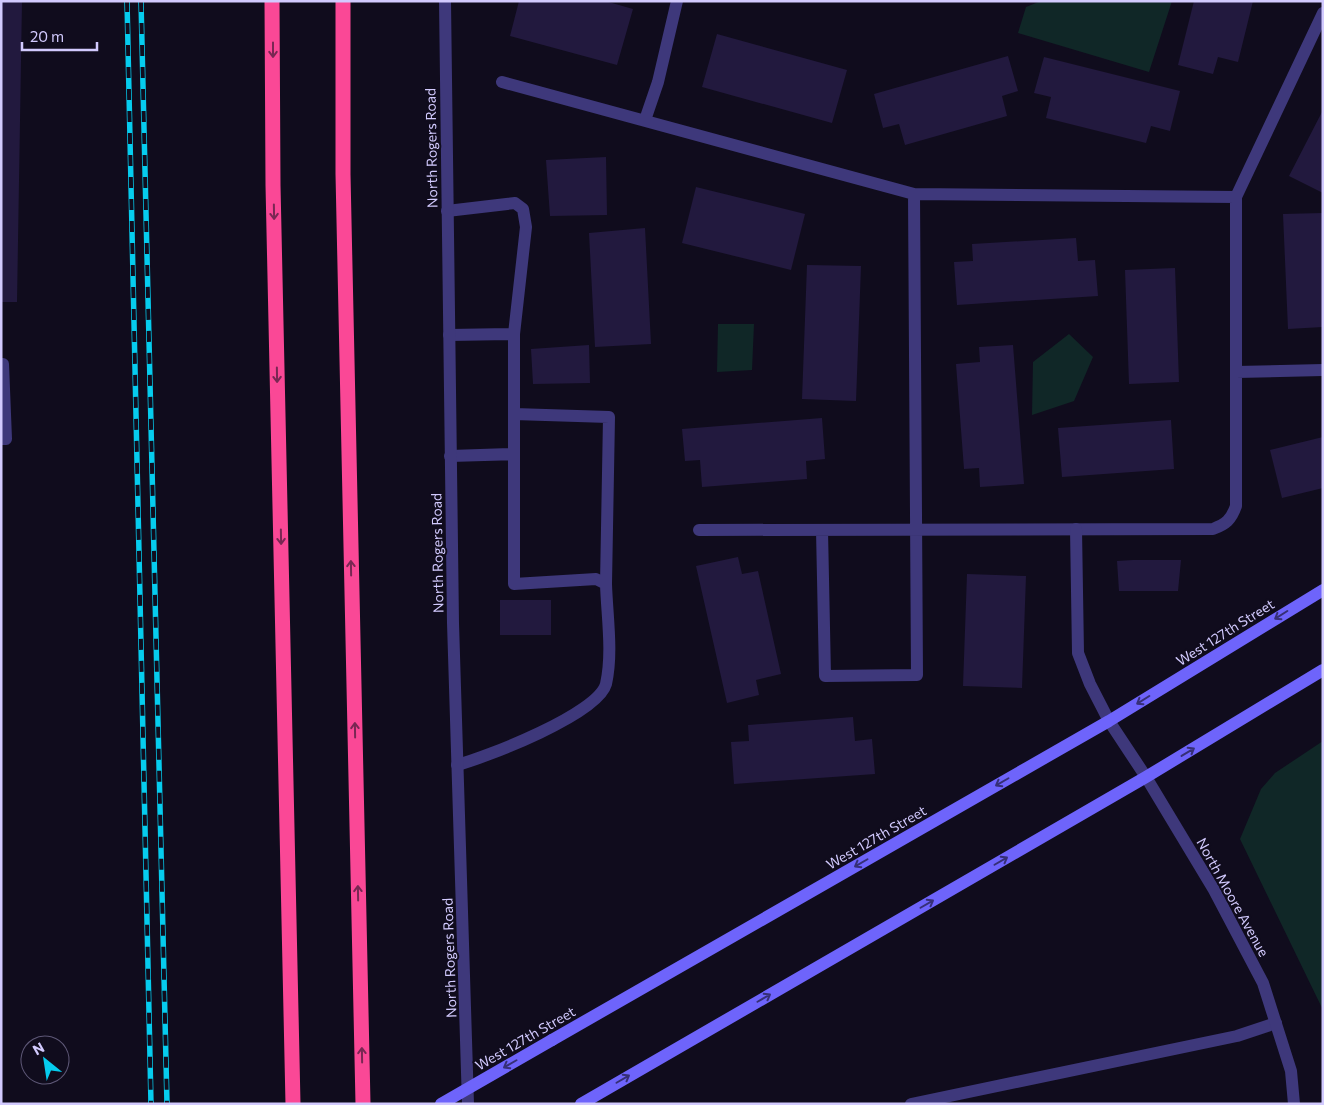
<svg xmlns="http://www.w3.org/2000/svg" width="1324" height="1105" viewBox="0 0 1324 1105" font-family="Commissioner,sans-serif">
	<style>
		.green { fill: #102727 }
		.building { fill: #22193e }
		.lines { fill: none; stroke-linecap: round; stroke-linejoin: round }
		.service { stroke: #3e387b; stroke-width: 12 }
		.minor { stroke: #3e387b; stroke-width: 12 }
		.tertiary { stroke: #3e387b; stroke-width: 12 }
		.secondary { stroke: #6e64fb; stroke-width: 12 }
		.motorway { stroke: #fa4896; stroke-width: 15 }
		.rail-casing { stroke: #06ccee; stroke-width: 5.5 }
		.rail { stroke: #100c1d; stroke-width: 4; stroke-dasharray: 11; stroke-linecap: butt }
		.secondary-bridge { stroke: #6e64fb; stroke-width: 12 }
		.oneway { stroke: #792753 }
		.oneway2 { stroke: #362f76 }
		.labels { text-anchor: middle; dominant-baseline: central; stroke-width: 4; stroke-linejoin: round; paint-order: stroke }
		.street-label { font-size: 14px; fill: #d2cafe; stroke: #100c1d }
	</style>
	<rect width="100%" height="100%" fill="#100c1d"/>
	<path class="green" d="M1041 1H1172L1149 72 1018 33 1026 7Z
		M718 324H754L752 370 717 372Z
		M1069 334 1093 357 1074 401 1032 415 1033 362Z
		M1323 741V1010L1240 839 1261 789 1275 773Z"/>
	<path class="building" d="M1 1H22L17 302H1Z
		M519 1H605L633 9 617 65 510 36Z
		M1194 1H1253L1238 62 1218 57 1213 74 1178 65Z
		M717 34 847 70 832 123 702 87Z
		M1008 56 1018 91 1002 96 1007 116 905 145 899 124 883 128 874 94Z
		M1044 57 1180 91 1170 131 1151 126 1146 143 1046 118 1051 97 1034 93Z
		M1323 110V193L1289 176Z
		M606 157 607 215 550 216 546 160Z
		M696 187 805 214 791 270 682 243Z
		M1323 213V327L1288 329 1283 214Z
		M645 228 651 344 595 347 589 233Z
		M1076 238 1078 261 1095 260 1098 296 957 305 954 262 973 261 972 244Z
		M807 265 861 266 856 401 802 399Z
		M1175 268 1179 382 1129 384 1125 270Z
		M589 345 590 383 533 384 531 349Z
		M1013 345 1024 484 980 487 979 468 964 469 956 364 980 362 979 347Z
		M822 418 825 459 806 461 807 479 702 487 700 460 685 461 682 429Z
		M1171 420 1174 469 1062 477 1058 428Z
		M1323 437V488L1282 498 1270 450Z
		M738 557 742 574 758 571 781 674 756 680 759 695 727 703 696 566Z
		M1133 560H1181L1178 591H1119L1117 561Z
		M967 574 1026 576 1022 688 963 686Z
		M500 600H551V635H500Z
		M853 717 855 741 872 739 875 774 734 784 731 742 749 741 748 725Z"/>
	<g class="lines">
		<path class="service" d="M502 82 914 194 1236 197
			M645 120 658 82 677 1
			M447 211 515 203 523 209 526 227 514 334V584L596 579 606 584C607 616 613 653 606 684 598 714 487 757 457 765
			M449 335 514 334
			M1 364H3L6 439H1
			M1236 372 1323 370
			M514 414 609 417 606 584
			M450 456 514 454
			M699 530 1213 529C1226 524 1231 520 1236 506V197L1323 13
			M822 530 825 676 917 675 914 194
			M911 1104 1237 1036 1276 1023"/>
		<path class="minor" d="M1076 529 1078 653 1090 684 1109 721 1146 777 1214 890 1263 983 1291 1071 1294 1104"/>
		<path class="tertiary" d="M445 1 453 623 468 1104"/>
		<path class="secondary" d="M552 1040 1109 721 1323 590
			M581 1104 1146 777 1323 670"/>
		<path class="motorway" d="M272 1 273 185 293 1104
			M343 1V174L363 1104"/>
		<defs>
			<path id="rail" d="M127 1 151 1104
				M141 1 167 1104"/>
		</defs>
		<use href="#rail" class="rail-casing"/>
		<use href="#rail" class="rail"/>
		<path class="secondary-bridge" d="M441 1104 552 1040"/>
	</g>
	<defs><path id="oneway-shaft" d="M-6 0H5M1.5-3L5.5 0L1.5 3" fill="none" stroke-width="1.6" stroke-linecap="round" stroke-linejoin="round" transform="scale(1.25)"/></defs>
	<g class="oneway">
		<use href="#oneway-shaft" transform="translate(273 50) rotate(90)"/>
		<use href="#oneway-shaft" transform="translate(274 212) rotate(89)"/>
		<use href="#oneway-shaft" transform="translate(277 375) rotate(89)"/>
		<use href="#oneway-shaft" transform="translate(281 537) rotate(89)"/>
		<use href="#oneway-shaft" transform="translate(351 568) rotate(-91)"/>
		<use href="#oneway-shaft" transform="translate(355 730) rotate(-91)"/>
		<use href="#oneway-shaft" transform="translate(358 893) rotate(-91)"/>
		<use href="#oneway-shaft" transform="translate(362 1055) rotate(-91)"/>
	</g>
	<g class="oneway2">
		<use href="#oneway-shaft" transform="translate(1281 615) rotate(148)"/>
		<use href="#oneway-shaft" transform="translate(1143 700) rotate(148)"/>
		<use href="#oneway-shaft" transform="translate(1188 752) rotate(-31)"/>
		<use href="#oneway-shaft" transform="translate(1002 782) rotate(150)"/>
		<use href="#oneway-shaft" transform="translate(1001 861) rotate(-30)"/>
		<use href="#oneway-shaft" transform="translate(861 863) rotate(150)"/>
		<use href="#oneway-shaft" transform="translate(927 904) rotate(-30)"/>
		<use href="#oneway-shaft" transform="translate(764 998) rotate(-30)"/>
		<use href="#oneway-shaft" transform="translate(510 1064) rotate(150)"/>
		<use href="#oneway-shaft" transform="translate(623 1079) rotate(-30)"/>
	</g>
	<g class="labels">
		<g class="street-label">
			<text transform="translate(431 148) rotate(-91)">North Rogers Road</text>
			<text transform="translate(437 553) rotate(-91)">North Rogers Road</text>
			<text transform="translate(1225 632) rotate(-32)">West 127th Street</text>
			<text transform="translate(876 837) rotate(-30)">West 127th Street</text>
			<text transform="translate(1233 897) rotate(61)">North Moore Avenue</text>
			<text transform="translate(449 958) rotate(-92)">North Rogers Road</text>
			<text transform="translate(525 1038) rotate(-30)">West 127th Street</text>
		</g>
	</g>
	<rect width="1324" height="1105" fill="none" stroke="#d2cafe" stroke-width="5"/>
	<g transform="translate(45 1060) rotate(330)"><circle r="24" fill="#100c1d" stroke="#5e5877"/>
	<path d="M0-4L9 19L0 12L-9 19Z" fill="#06ccee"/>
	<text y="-8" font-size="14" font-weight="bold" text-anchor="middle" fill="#d2cafe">N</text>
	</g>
	<path d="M22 42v8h75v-8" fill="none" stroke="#d2cafe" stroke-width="2.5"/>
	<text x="30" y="42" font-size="15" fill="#d2cafe" stroke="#100c1d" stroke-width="4" paint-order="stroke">20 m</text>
</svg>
